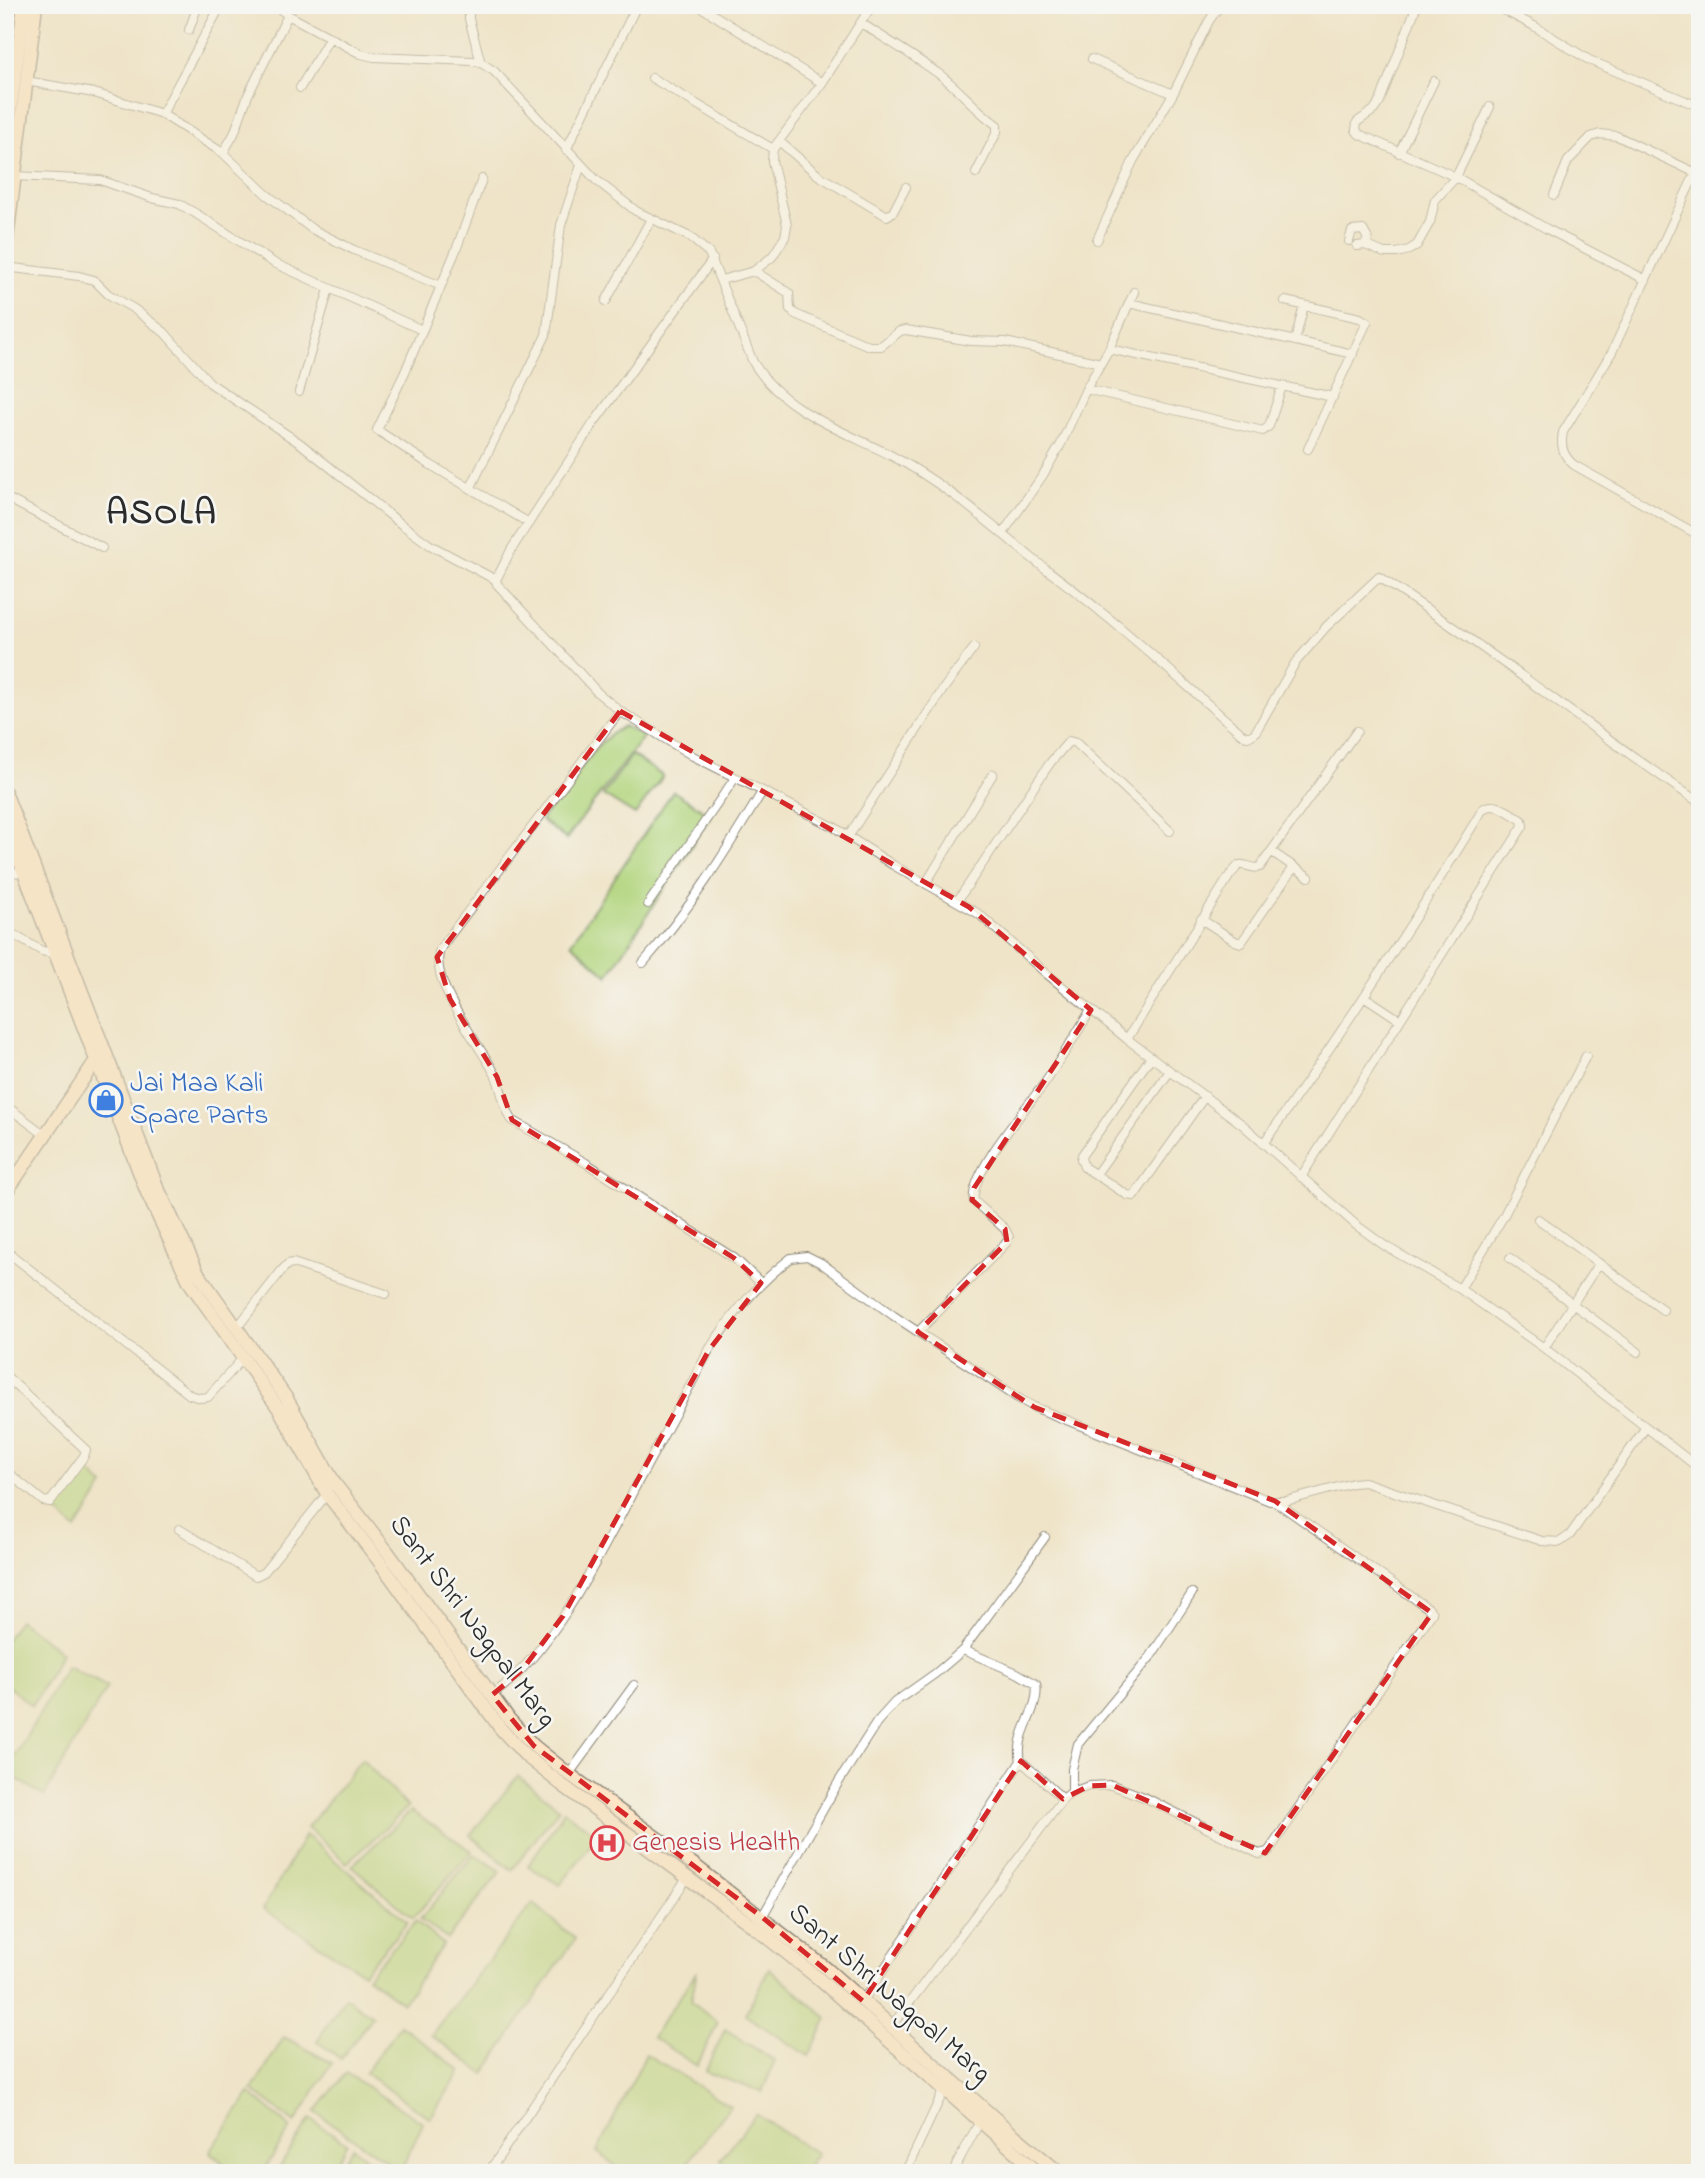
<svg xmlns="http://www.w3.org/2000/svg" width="1705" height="2178" viewBox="0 0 1705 2178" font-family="'Indie Flower',sans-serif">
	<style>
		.green { fill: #b2d57e; stroke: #6e8054; stroke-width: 2 }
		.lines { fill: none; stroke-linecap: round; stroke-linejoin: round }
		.street-casing { stroke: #8d887a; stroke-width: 10 }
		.secondary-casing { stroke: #8d887a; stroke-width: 15 }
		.street { stroke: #fff; stroke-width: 8 }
		.secondary { stroke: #ffe4c6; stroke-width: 12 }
		.marked { fill: none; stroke: #d62828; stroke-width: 5; stroke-dasharray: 14 9; stroke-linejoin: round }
		.labels { text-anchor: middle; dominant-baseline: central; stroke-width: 5; stroke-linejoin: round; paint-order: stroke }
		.shop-label { font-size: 28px; fill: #366cbe; stroke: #f6f6f2; text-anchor: start }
		.street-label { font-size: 28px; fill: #2b2b2b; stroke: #f6f6f2 }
		.health-label { font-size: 28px; fill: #be3a42; stroke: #f6f6f2; text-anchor: start }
		.district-label { font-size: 35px; font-weight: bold; letter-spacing: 2px; fill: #2b2b2b; stroke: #f6f6f2 }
	</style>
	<rect width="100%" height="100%" fill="#f6f6f2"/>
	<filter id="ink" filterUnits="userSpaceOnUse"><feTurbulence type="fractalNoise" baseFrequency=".0143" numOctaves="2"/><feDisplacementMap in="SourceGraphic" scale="14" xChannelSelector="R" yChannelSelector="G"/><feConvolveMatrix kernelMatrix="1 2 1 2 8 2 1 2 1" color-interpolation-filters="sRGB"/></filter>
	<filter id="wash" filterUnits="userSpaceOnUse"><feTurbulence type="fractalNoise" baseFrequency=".00686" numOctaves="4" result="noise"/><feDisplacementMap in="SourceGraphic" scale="28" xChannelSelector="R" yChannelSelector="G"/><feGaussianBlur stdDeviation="1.57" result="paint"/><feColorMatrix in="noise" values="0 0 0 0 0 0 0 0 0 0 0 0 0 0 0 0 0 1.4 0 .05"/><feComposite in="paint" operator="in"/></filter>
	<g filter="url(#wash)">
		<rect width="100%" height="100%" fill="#efe4c8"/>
		<path class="green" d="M624 726 643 737 566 839 541 820 598 746 611 734Z
			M632 755 663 776 635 815 603 795Z
			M673 791 711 815 608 976 571 943Z
			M85 1467 104 1486 76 1530 53 1508Z
			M19 1620 62 1653 32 1706 5 1684V1641Z
			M67 1666 107 1687 44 1796 6 1772Z
			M362 1759 408 1807 347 1863 307 1828Z
			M518 1776 559 1808 512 1870 470 1835Z
			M411 1811 472 1851 413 1918 352 1866Z
			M564 1811 598 1835 560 1885 528 1866Z
			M305 1835 408 1922 363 1973 263 1909Z
			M474 1854 501 1871 447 1939 420 1919Z
			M533 1903 575 1939 484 2074 431 2035Z
			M416 1921 443 1944 403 2003 367 1977Z
			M769 1968 827 2018 809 2056 745 2015Z
			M697 1971 691 2001 718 2022 697 2066 652 2037Z
			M345 1997 372 2016 341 2059 317 2041Z
			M400 2025 461 2071 430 2118 365 2073Z
			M725 2029 775 2061 762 2092 705 2072Z
			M284 2037 332 2063 295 2123 252 2090Z
			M646 2054 730 2106 680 2173H625L597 2152Z
			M346 2073 423 2123 401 2171 315 2112Z
			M250 2093 291 2128 262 2173H235L210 2152Z
			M756 2114 817 2154 803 2173H743L720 2160Z
			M310 2119 347 2143 331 2173H276Z
			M352 2147 382 2170V2173H337Z"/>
	</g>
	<g filter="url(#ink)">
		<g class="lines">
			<defs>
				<path id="street" d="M274 5 288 15 361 54 374 57 473 61 481 63 494 71 596 180 636 211 690 237 709 253 753 362C782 411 844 431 892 456 946 484 991 525 1038 563 1059 579 1081 595 1101 612 1150 651 1195 694 1242 734L1248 737 1255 733 1295 663 1326 627 1379 577C1489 648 1592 730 1700 803
					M469 5V19L481 63
					M1417 5 1380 101 1374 110 1357 122 1356 130 1359 134 1456 177 1547 229 1646 280
					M1494 5 1534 26 1589 60 1700 107
					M701 7 822 83
					M861 23C887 40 914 56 939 74 961 90 976 111 997 125V132L976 173
					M189 30 198 5
					M1092 59 1173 94
					M652 78 773 149
					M26 81 94 93 162 114 223 153 266 194 312 229 354 250 441 286
					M300 88 330 37
					M162 114 221 5
					M779 141 818 175 887 216 893 212 906 187
					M566 150 637 5
					M223 153 234 134 248 95 288 15
					M1399 153 1434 81
					M1700 163 1612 352 1563 432C1560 446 1563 456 1574 465L1700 536
					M14 176 100 180 152 198 179 204 195 213 274 263 422 330
					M482 179 456 250 405 372 377 430 429 464 529 523
					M1554 195 1568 161 1591 137 1600 134 1617 136 1694 172
					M1097 240 1133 161 1173 94 1209 21 1220 5
					M1349 241 1352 231 1363 230 1368 239 1365 245
					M1357 246 1365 245 1384 253H1397L1409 250 1417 245 1430 222 1435 200 1456 177 1490 107
					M5 267 79 276 94 280 108 294 134 309 164 332 210 383 301 444 401 524 430 545 496 580 497 584 598 693 620 711
					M754 271 789 293 790 309 795 314 869 346H881L900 331 906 330 971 341 1005 342 1101 363
					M721 280 754 271 772 257 785 237 787 225 772 161 773 149 822 83 872 5
					M606 301 651 219
					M1285 301 1360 318 1367 322 1308 449
					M1129 303 1353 354
					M1295 341 1304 305
					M1109 349 1333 397
					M1086 389 1263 431 1269 426 1282 386
					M299 392 329 289
					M471 487 546 335 561 225 581 165
					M5 497 102 548
					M1003 533 1043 475 1061 444 1086 389 1109 349 1134 292
					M496 580 511 550 593 424 713 259
					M848 837 944 688 974 648
					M1272 852 1309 877
					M5 872 25 873
					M926 883 993 774
					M958 900 1050 763 1069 741 1076 743 1170 831
					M648 904 735 778
					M1201 919 1235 941 1241 943 1294 867
					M5 930 42 951 56 954
					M643 963C689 911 726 851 762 792
					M1365 997 1400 1020
					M1127 1039 1230 875 1239 865C1246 863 1252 870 1260 867L1357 731
					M1151 1057 1082 1155 1081 1159 1084 1167 1127 1195 1134 1196 1205 1096
					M5 1105 45 1135
					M1263 1144C1341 1035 1413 923 1483 809 1495 800 1511 814 1522 820L1523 826 1301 1177
					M1096 1174 1170 1071
					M1538 1219 1663 1310
					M5 1250 190 1395 201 1398 208 1397 243 1358
					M1510 1258 1638 1352
					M761 1283 734 1258 586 1163 512 1120C503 1106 502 1089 495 1074 481 1046 425 978 441 947L620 711 693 756 834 827 893 865 979 914 1047 974 1127 1039 1243 1125 1356 1225 1385 1246 1460 1289 1544 1348 1700 1469
					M1460 1289 1503 1217 1586 1056
					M236 1329 282 1270 288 1264 293 1263 386 1294
					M918 1332 1007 1242 1009 1237 1005 1229 974 1201C969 1173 1028 1106 1045 1083 1061 1059 1076 1034 1091 1010
					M1544 1348 1599 1263
					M5 1375 86 1450 84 1456 50 1502 43 1501 5 1470
					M179 1529 256 1576 264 1572 327 1494
					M963 1650 1017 1673 1036 1684C1041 1710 1014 1732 1021 1761L1063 1799
					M490 1696C553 1655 603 1549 638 1482 662 1438 686 1394 709 1350 732 1314 757 1284 791 1258L807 1256 821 1263 894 1316 1018 1398 1034 1407 1270 1501H1286L1353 1483 1364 1482 1542 1541 1560 1542 1570 1535 1646 1427
					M569 1774 634 1685
					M1072 1792V1769L1078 1744 1151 1656 1192 1593
					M762 1917 838 1783 877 1722 895 1702 936 1673 963 1650 1045 1537
					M863 2001 1021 1761
					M891 2027 1063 1799 1072 1792 1089 1786 1112 1785 1144 1797 1259 1854 1268 1852 1432 1613 1428 1608 1276 1502
					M488 2173 687 1878
					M905 2173 944 2090
					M952 2173 980 2121"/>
				<path id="secondary" d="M5 152 24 5
					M5 254 36 5
					M5 792 156 1184 198 1273 287 1399 335 1484 387 1551 509 1719 534 1746 569 1774 693 1864 827 1969 1008 2130 1060 2173
					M5 823 148 1195 190 1283 279 1409 327 1494 379 1561 501 1729 526 1756 561 1784 754 1927 819 1979 1039 2173
					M5 1194 99 1056"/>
			</defs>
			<use href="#street" class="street-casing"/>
			<use href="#secondary" class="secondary-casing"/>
			<use href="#street" class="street"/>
			<use href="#secondary" class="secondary"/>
		</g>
	</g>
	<path d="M0 0H1705V2178H0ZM620 711 969 907 1091 1010 974 1188 972 1200 1005 1229 1007 1242 918 1332 1034 1407 1275 1501 1432 1613 1265 1853 1112 1785 1089 1786 1063 1799 1021 1761 863 2001 762 1917 534 1746 492 1695 522 1670 563 1616 709 1350 761 1283 734 1258 512 1120 497 1077 450 999 437 957Z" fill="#efe4c8" fill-opacity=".55" fill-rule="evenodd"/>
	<path class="marked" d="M620 711 969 907 1091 1010 974 1188 972 1200 1005 1229 1007 1242 918 1332 1034 1407 1275 1501 1432 1613 1265 1853 1112 1785 1089 1786 1063 1799 1021 1761 863 2001 762 1917 534 1746 492 1695 522 1670 563 1616 709 1350 761 1283 734 1258 512 1120 497 1077 450 999 437 957Z"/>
	<defs>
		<symbol id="shop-ring" viewBox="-11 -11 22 22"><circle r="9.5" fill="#f6f6f2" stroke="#3f7fe0" stroke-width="1.5"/><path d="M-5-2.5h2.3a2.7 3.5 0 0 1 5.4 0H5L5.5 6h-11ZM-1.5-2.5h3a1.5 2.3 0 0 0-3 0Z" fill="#3f7fe0"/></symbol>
		<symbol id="hospital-ring" viewBox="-11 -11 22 22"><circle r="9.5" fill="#f6f6f2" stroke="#e0444e" stroke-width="1.5"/><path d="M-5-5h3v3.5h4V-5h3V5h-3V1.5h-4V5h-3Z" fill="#e0444e"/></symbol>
	</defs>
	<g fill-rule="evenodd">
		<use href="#shop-ring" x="87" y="1081" width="38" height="38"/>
		<use href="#hospital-ring" x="588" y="1824" width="38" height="38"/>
	</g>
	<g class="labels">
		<g class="shop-label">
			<text x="130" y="1084">Jai Maa Kali<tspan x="130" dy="32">Spare Parts</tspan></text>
		</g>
		<g class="street-label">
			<text transform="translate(472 1622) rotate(53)">Sant Shri Nagpal Marg</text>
			<text transform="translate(889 1994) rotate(41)">Sant Shri Nagpal Marg</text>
		</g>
		<g class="health-label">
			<text x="632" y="1843">Genesis Health</text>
		</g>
		<g class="district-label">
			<text x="162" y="514">ASOLA</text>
		</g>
	</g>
	<rect width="1705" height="2178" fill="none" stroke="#f6f6f2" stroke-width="28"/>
</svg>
